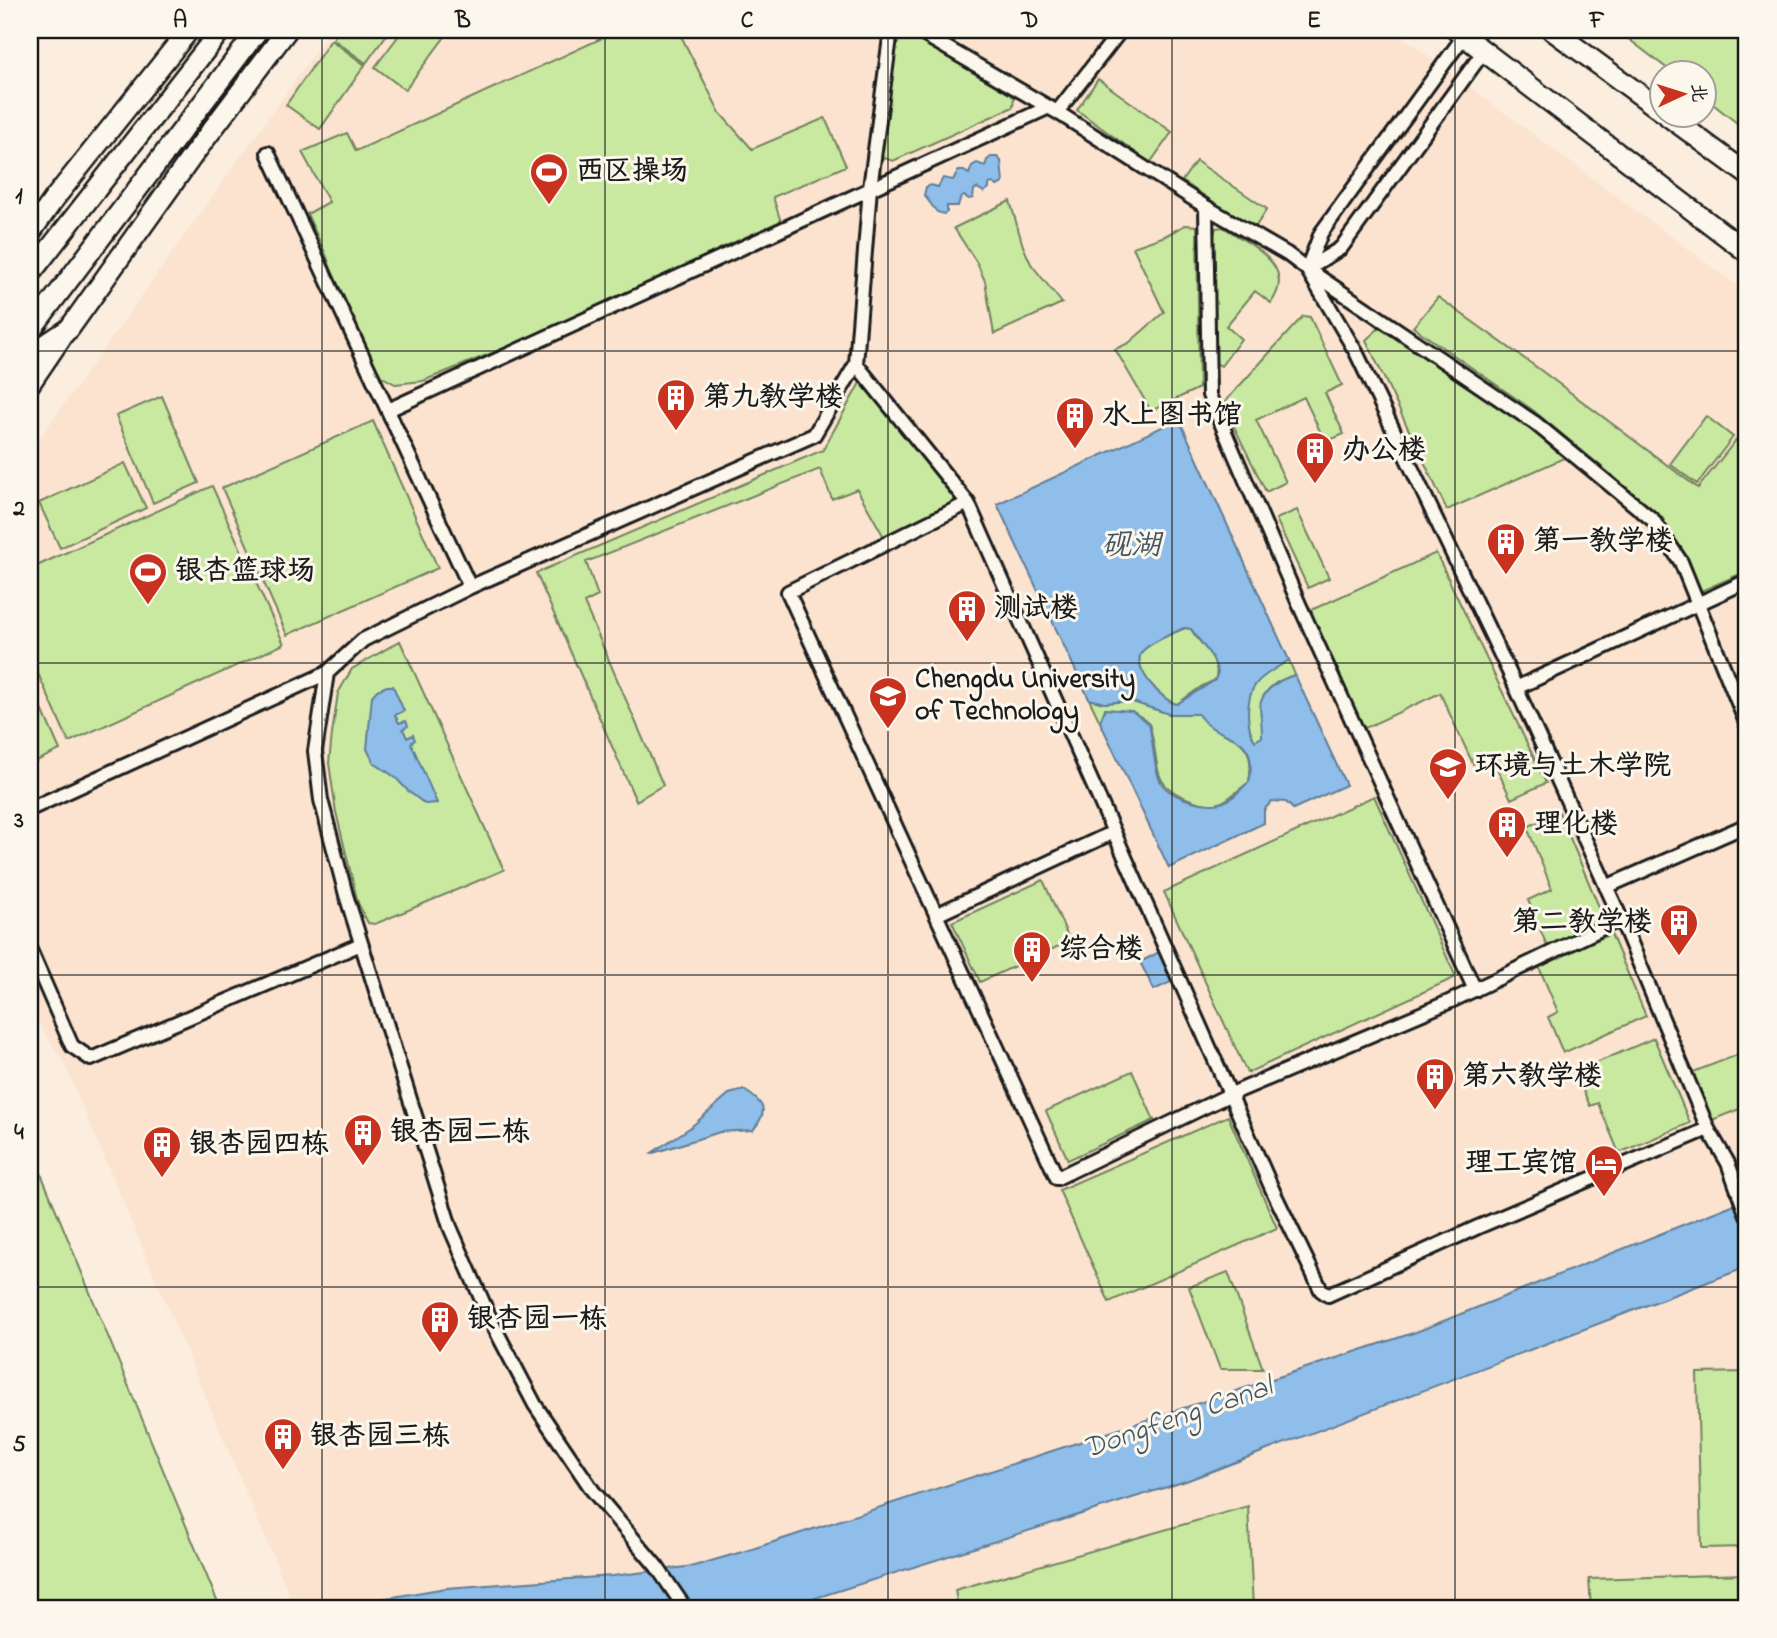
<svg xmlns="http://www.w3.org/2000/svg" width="1777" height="1638" viewBox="0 0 1777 1638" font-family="'Indie Flower','LXGW WenKai TC',sans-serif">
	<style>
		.built { fill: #fbe3cf }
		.green { fill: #c9e9a1; stroke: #72825e; stroke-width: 2 }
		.water { fill: #8ebee9; stroke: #607d97; stroke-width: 2; fill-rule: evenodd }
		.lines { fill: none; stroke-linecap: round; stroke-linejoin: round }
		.minor-casing { stroke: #1c1c1c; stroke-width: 18 }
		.tertiary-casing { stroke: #1c1c1c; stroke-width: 21 }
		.primary-casing { stroke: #1c1c1c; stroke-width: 24 }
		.minor { stroke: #fbf7ec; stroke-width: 12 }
		.tertiary { stroke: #fbf7ec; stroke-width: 16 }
		.primary { stroke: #fbf7ec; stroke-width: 19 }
		.grid { fill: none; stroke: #1c1c1c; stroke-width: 2; stroke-opacity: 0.55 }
		.labels { text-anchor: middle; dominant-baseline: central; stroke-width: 6; stroke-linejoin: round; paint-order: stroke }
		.poi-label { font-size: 28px; font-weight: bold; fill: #1c1c1c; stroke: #fbf7ec; text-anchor: start }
		.water-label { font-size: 30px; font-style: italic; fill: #445564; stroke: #fbf7ec }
		.neatline { fill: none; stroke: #1c1c1c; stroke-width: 2.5 }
		.grid-label { font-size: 23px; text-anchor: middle; font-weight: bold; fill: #1c1c1c }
	</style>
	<rect width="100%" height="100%" fill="#fbeedf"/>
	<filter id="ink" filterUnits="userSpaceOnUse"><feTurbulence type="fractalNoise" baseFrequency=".0143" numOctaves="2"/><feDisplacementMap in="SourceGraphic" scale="14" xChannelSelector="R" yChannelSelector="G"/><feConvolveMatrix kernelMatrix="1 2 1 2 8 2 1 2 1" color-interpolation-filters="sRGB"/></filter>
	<g filter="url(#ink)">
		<path class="built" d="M331 30H1393L1747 293V1608H295L65 1065 30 1009V452Z"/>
		<path class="green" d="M339 30H390L366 63 333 39Z
			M403 30H450L405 90 375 67Z
			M607 30H678L720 113 752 149 825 118 846 166 773 197 781 222 514 344 423 381 395 384 381 376 343 304 327 257 307 214 329 202 302 152 347 133 356 151 609 35Z
			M1617 30H1747V131L1704 97V74L1673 73Z
			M910 33 1014 97 1013 107 893 161 881 157 896 39Z
			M331 40 365 65 320 129 286 105Z
			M1098 79 1172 132 1150 163 1077 110Z
			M1196 161 1267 209 1254 229 1182 181Z
			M1010 201 1023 246 1031 264 1062 303 994 334 985 281 977 263 954 228Z
			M1185 225 1197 226 1199 388 1151 411 1115 349 1129 343 1164 312 1133 247 1165 236Z
			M1223 227C1250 245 1298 265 1271 303L1255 291 1226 326 1241 339 1221 366 1216 363 1212 242 1216 228Z
			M1438 297 1539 369 1698 488 1736 440 1747 449V571L1701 591 1662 517 1534 411 1413 327Z
			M1303 316 1310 317 1342 385 1325 393 1344 434 1325 442 1304 397 1256 420 1286 482 1266 492 1223 404Z
			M1379 328C1444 365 1508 408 1564 458L1447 510 1366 340Z
			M861 381 958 501 884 537 857 489 832 499 820 469 586 562 598 596 584 603 663 785 636 801 536 573 823 450Z
			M162 396 199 483 153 503 116 416Z
			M1706 416 1733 437 1697 484 1670 464Z
			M373 421 438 568 287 635 222 488Z
			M125 463 146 508 60 548 39 503Z
			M212 486 284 644 69 742 30 656V569Z
			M1297 510 1329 578 1308 588 1276 519Z
			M1436 553 1546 783 1511 799 1491 756 1473 764 1440 693 1363 729 1309 611Z
			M1185 628 1191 629C1200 646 1223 659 1215 680L1202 686 1177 704C1163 702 1132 668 1141 653 1148 641 1172 634 1185 628Z
			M400 641 504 870 375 924 368 923 358 903 336 812 329 763 332 734 338 693 352 669Z
			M1289 660 1295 675C1254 687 1264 705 1262 737L1255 741C1244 723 1244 694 1260 678 1267 671 1280 666 1289 660Z
			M30 682 60 750 30 764Z
			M1089 699 1104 703 1130 701 1169 714H1198C1223 743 1258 731 1249 782 1223 801 1222 812 1186 798 1151 784 1160 767 1152 736 1151 730 1151 726 1146 721 1136 710 1119 711 1105 709L1100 722Z
			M1374 796 1456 977 1247 1073 1164 892Z
			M1559 812 1605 921 1547 946 1528 900 1552 889 1527 827Z
			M1043 880 1070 941 980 982 952 922Z
			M1611 934 1646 1016 1563 1053 1548 1017 1558 1012 1538 965Z
			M1654 1038 1690 1123 1619 1153 1598 1103 1590 1106 1575 1072Z
			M1745 1052 1747 1058V1106L1712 1120 1693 1072Z
			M1132 1071 1154 1120 1068 1160 1046 1111Z
			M1228 1116 1277 1228 1109 1302 1059 1190Z
			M30 1147 220 1608H30Z
			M1228 1272 1263 1369H1220L1189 1287Z
			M1747 1372V1547L1701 1548 1697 1373Z
			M1248 1506 1253 1608H958L955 1590Z
			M1747 1574V1608H1591L1589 1579Z"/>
		<path class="water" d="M991 157H997L1001 161 1003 183 997 186 993 183 989 184V188L984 192 977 188 974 190 973 198 969 199 964 196 960 199 958 206H947V212L944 214 937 212 924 195 926 187 931 185 938 187 943 178 953 180 958 171H964L969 174 972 166 977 163 985 166 987 160Z
			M1179 419 1289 660C1263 677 1248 680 1248 714 1249 725 1249 732 1255 741L1262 737C1262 727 1261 718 1260 708 1260 691 1280 679 1295 675L1346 785 1293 809 1286 802 1272 801 1264 810V823L1169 868 1100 722 1105 709 1132 711 1149 724C1153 739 1154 773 1162 784 1173 799 1212 810 1228 800 1236 796 1242 787 1249 782 1260 727 1218 745 1198 714H1169L1130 701 1104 703 1089 699 997 504ZM1184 628 1191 629 1212 657 1218 672 1215 680 1177 704C1163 702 1132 668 1141 653 1146 644 1174 633 1184 628Z
			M387 686H393L404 711 395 715 399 723 406 721 408 726 403 729 407 738 413 735 415 740 411 743 437 803 425 804 408 791 395 777 374 763 367 749 372 696 377 690Z
			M1161 951 1175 980 1154 990 1140 962Z
			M744 1090C765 1103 769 1111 753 1130L720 1132 650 1154 691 1127 729 1094Z
			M1747 1199V1267L1186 1481 784 1608H349L381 1599 446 1588 612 1576 694 1566 752 1549 1416 1332Z"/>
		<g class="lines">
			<defs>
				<path id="minor" d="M916 30 1057 112 1206 207 1287 254 1307 269 1356 352 1509 672 1621 919 1708 1129 1728 1163 1747 1216
					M1057 112 1121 30
					M268 153 470 587
					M1206 207 1209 395 1299 604 1475 990
					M1307 269 1341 248 1484 51
					M1307 269 1321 233 1464 36
					M1313 273 1535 423 1653 520 1681 562 1747 725
					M856 364 968 503 1273 1191 1321 1290 1328 1295 1478 1227 1708 1129
					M388 410 1049 107
					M968 503 788 592 1057 1178 1231 1094 1451 1001 1621 919
					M1516 688 1747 581
					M30 809 327 673
					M1606 887 1747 825
					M936 915 1114 832
					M30 950 72 1046 91 1059 361 944
					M685 1608 657 1567 593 1491 535 1405 492 1323 450 1227 346 895 321 800 315 751 327 673 363 640 470 587 814 435 856 364 870 188 891 30"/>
				<path id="tertiary" d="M30 386 66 333"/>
				<path id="primary" d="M1456 30 1747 252
					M1552 30 1662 111
					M1668 116 1747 174
					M30 233 54 199 189 30
					M30 274 221 30
					M30 331 258 30
					M30 355 69 329 193 155 287 30"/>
			</defs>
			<use href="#minor" class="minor-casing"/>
			<use href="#tertiary" class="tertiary-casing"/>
			<use href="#primary" class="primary-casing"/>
			<use href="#minor" class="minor"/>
			<use href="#tertiary" class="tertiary"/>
			<use href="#primary" class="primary"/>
		</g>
	</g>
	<path class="grid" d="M322 30V1608M605 30V1608M888 30V1608M1172 30V1608M1455 30V1608M30 351H1747M30 663H1747M30 975H1747M30 1287H1747"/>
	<defs>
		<symbol id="stadium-pin" viewBox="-11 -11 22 30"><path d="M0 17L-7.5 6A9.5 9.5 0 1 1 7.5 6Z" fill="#c8321e" stroke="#fbf7ec"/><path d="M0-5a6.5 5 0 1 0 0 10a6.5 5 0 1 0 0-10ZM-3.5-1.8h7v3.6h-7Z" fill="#fff"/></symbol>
		<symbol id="building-pin" viewBox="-11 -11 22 30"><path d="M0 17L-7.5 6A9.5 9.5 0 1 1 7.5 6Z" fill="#c8321e" stroke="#fbf7ec"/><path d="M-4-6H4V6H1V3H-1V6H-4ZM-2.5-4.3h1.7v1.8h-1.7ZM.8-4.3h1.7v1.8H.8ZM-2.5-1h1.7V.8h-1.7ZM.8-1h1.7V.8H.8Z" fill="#fff"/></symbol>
		<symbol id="university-pin" viewBox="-11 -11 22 30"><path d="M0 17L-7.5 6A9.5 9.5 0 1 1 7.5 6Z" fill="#c8321e" stroke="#fbf7ec"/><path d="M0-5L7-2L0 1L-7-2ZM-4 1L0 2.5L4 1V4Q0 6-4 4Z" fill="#fff"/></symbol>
		<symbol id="hotel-pin" viewBox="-11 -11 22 30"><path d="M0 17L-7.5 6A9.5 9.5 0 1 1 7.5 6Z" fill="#c8321e" stroke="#fbf7ec"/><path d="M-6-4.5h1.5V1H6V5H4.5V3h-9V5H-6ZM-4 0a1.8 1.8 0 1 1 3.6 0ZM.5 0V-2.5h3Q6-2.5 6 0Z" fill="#fff"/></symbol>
	</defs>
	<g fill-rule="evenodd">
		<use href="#stadium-pin" x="527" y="150" width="44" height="60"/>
		<use href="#building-pin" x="654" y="376" width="44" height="60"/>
		<use href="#building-pin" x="1053" y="394" width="44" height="60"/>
		<use href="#building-pin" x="1293" y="429" width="44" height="60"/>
		<use href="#building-pin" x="1484" y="520" width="44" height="60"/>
		<use href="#stadium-pin" x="126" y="550" width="44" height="60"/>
		<use href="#building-pin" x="945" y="587" width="44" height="60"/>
		<use href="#university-pin" x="866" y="674" width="44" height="60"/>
		<use href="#university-pin" x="1426" y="745" width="44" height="60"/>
		<use href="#building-pin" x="1485" y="803" width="44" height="60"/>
		<use href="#building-pin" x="1657" y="901" width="44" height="60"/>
		<use href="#building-pin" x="1010" y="928" width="44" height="60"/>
		<use href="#building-pin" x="1413" y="1055" width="44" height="60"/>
		<use href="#building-pin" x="341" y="1111" width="44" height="60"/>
		<use href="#building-pin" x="140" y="1123" width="44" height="60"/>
		<use href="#hotel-pin" x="1582" y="1142" width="44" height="60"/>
		<use href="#building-pin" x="418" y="1298" width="44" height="60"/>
		<use href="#building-pin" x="261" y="1415" width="44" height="60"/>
	</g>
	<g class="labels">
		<g class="poi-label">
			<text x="576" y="172">西区操场</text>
			<text x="703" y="398">第九教学楼</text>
			<text x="1102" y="416">水上图书馆</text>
			<text x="1342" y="451">办公楼</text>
			<text x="1533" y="542">第一教学楼</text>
			<text x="175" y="572">银杏篮球场</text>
			<text x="994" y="609">测试楼</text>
			<text x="915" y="680">Chengdu University<tspan x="915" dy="32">of Technology</tspan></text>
			<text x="1475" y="767">环境与土木学院</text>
			<text x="1534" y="825">理化楼</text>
			<text x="1652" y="923" text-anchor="end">第二教学楼</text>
			<text x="1059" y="950">综合楼</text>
			<text x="1462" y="1077">第六教学楼</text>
			<text x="390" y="1133">银杏园二栋</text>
			<text x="189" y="1145">银杏园四栋</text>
			<text x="1577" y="1164" text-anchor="end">理工宾馆</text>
			<text x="467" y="1320">银杏园一栋</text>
			<text x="310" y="1437">银杏园三栋</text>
		</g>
		<g class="water-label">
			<text x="1131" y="547">砚湖</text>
			<text transform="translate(1178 1419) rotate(-19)">Dongfeng Canal</text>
		</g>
	</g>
	<rect width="1777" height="1638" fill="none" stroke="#fbf7ec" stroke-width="77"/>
	<g transform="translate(1683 94) rotate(86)"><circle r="33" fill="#fbf7ec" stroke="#a29f99" stroke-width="2"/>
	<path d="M0-5L12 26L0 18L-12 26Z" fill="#c8321e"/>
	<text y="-10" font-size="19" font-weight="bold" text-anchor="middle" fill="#1c1c1c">北</text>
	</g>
	<rect x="38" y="38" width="1700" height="1562" class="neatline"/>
	<g class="grid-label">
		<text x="180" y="27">A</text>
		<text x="463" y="27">B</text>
		<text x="747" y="27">C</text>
		<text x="1030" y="27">D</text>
		<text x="1314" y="27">E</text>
		<text x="1597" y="27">F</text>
		<text x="19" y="203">1</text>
		<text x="19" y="515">2</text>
		<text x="19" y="827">3</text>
		<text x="19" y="1139">4</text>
		<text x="19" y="1451">5</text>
	</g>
</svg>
